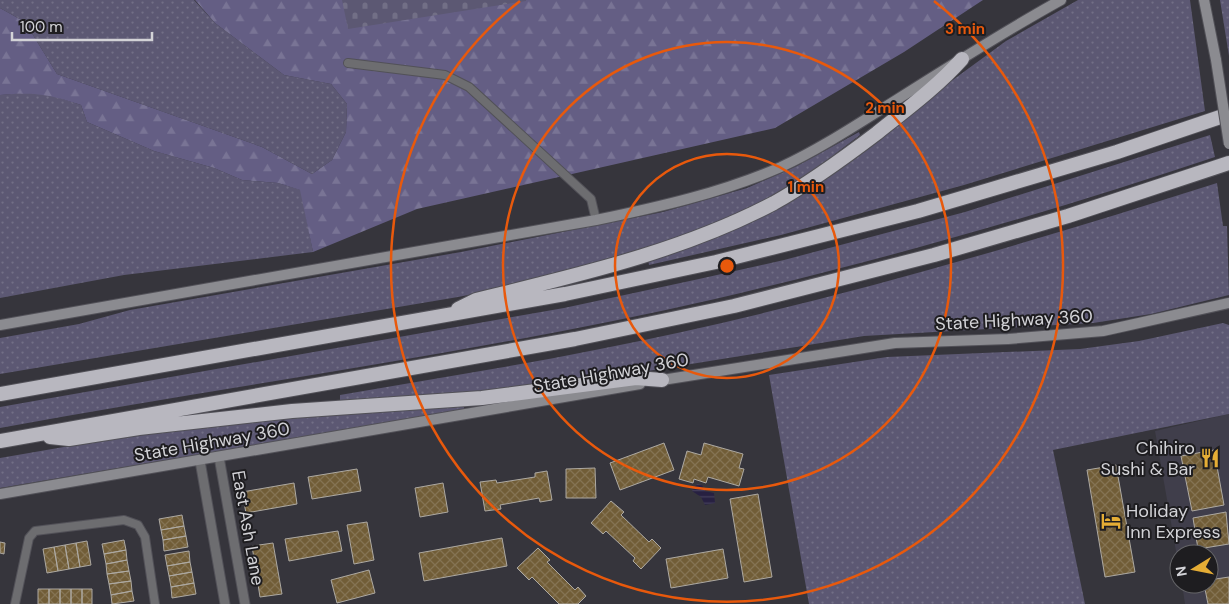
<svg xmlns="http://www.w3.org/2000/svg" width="1229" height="604" viewBox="0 0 1229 604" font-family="'DM Sans',sans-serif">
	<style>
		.built { fill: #403e4b }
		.grass { fill: url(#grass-dots) }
		.forest { fill: url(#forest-firs) }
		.cemetery { fill: url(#cemetery-stones) }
		.water { fill: url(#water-rules) }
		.building { fill: url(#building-cross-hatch); stroke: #ada9a2 }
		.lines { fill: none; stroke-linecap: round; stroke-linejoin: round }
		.minor-casing { stroke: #525158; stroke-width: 10 }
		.tertiary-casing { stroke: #525158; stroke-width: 11 }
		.secondary-casing { stroke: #525158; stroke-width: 12 }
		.motorway-casing { stroke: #525158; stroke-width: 16 }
		.minor { stroke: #6d6d70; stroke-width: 8 }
		.tertiary { stroke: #6d6d70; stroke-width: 9 }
		.secondary { stroke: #8b8b90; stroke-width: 10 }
		.motorway { stroke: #b8b7bf; stroke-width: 14 }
		.secondary-bridge-casing { stroke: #525158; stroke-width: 12; stroke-linecap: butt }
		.secondary-bridge { stroke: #8b8b90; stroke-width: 10 }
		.ring { fill: none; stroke: #e8590c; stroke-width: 2.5 }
		.labels { text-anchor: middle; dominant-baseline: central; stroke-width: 4; stroke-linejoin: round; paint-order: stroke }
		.street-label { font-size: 18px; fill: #d3d3d7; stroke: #1e1d20 }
		.poi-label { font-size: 18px; fill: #d3d3d7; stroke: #1e1d20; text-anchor: end }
		.centre { fill: #e8590c; stroke: #1e1d20; stroke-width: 2.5 }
		.ring-label { font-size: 15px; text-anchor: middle; font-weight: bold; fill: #e8590c; stroke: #1e1d20; stroke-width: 4; stroke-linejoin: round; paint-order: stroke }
	</style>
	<defs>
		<pattern id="grass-dots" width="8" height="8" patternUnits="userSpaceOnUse" patternTransform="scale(1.25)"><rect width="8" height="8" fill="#5c5873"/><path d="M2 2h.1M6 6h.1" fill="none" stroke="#726f86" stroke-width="1.8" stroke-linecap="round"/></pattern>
		<pattern id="forest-firs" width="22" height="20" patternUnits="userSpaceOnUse" patternTransform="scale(1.25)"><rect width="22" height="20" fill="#645e84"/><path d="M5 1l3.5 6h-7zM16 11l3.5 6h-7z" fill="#797495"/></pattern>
		<pattern id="cemetery-stones" width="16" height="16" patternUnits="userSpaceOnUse" patternTransform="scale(1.25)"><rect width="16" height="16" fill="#5c5873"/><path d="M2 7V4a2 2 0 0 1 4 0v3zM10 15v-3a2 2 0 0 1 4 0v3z" fill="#726f86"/></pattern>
		<pattern id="water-rules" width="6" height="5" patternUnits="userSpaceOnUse" patternTransform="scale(1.25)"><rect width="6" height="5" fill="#272041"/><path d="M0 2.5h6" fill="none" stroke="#45405c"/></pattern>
		<pattern id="building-cross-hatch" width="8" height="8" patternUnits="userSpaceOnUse" patternTransform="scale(1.25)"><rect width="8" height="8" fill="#715d37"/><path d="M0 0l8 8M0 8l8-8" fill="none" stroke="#847353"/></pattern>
	</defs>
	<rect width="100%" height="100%" fill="#36353c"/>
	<path class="built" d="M1229 414V604H1185L1182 584H1209V554H1179V568L1155 431Z"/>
	<path class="grass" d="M0 0H194L215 23 284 75 331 84 347 104 346 132 332 160 312 174 262 147 57 74 25 22 0 8Z
		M1078 0H1190L1205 111 964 185 781 235 649 265 648 259 746 222 878 139 950 82 1006 41Z
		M1220 0H1229V56Z
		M34 92 51 95 81 105 87 122 154 151 214 168 242 180 278 183 301 190 313 252 124 275 0 298V95Z
		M859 132 860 135 835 154 837 157 763 202 727 220 661 245 509 287 458 297 0 374V338L79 324 130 310 461 252 663 212 747 188 797 166Z
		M1210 135 1215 157C1051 212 883 260 715 299 479 353 238 384 0 428V407L564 308 699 279 784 260 965 212Z
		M1217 183 1223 226H1227L1229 295 1151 314 1093 323 864 336 536 389 340 402V395C425 380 510 367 595 350 805 309 1013 248 1217 183Z
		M1223 323 1229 325V414L1053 450 1085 604H809L769 375 887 357 1080 349 1139 341Z
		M464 405V410L0 488V458L145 433 279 419Z"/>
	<path class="forest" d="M195 0H983L904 52 775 128 417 209 313 252 300 190 278 183 242 180 214 168 154 151 87 122 81 105C47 94 36 92 0 95V8L25 22 57 74 262 147 312 174 332 160 346 132 347 104 331 84 284 75 215 23Z"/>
	<path class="cemetery" d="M342 0H526V1L348 29Z"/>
	<path class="water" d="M697 484 702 485 705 491 714 493 715 503 705 505 701 497 692 491Z"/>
	<path class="building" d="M664 443 674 470 620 490 610 463Z
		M704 443 743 454 739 468 744 469 739 486 708 477 706 483 694 479 693 483 679 479 687 451 701 455Z
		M1214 450 1224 505 1192 511 1181 456Z
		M1116 465 1135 572 1105 577 1087 470Z
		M595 468 596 498H566V469Z
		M357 469 361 491 312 499 308 477Z
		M547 471 552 500 540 502 539 498 500 505 501 509 485 511 480 482 496 480 497 483 535 477V473Z
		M294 483 297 504 246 513 242 492Z
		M443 483 448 512 420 517 415 488Z
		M758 494 772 577 744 582 730 499Z
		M611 501 624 512 621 515 649 542 652 539 661 548 641 569 633 561 635 558 606 531 603 534 591 523Z
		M1226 512 1229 544 1198 549 1193 518Z
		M182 515 184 526 161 530 159 519Z
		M367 522 374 560 354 564 347 525Z
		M184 526 186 536 163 540 161 530Z
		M338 531 342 551 289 561 285 539Z
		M186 536 188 547 164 551 163 540Z
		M502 538 507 566 424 581 419 553Z
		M124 540 126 550 104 554 102 544Z
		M87 541 91 565 80 567 76 543Z
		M0 542 5 543 4 554 0 553Z
		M76 543 80 567 69 569 65 545Z
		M273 543 282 594 260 597 252 546Z
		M65 545 69 569 58 571 54 547Z
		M54 547 58 571 47 573 43 549Z
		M538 548 550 560 547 562 575 590 578 587 586 596 578 604H559L532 577 529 580 517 568Z
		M723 549 728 578 671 588 666 559Z
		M126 550 127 560 106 564 104 554Z
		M189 551 190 562 167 566 165 555Z
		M127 560 129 571 107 574 106 564Z
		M190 562 192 572 169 576 167 566Z
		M369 570 375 593 337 603 331 580Z
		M129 571 131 581 109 584 107 574Z
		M192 572 194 583 171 587 169 576Z
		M1229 577V604H1208L1204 584H1209V580Z
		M131 581 132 591 111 595 109 584Z
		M194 583 196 594 172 598 171 587Z
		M38 589H49V604H38Z
		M49 589H60V604H49Z
		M60 589H71V604H60Z
		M71 589H82V604H71Z
		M82 589H92V604H82Z
		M132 591 134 601 112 604 111 595Z"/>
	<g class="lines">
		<defs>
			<path id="minor" d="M348 63 445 75 469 87 591 199 596 220
				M15 604 29 538 35 531 124 520 138 525 145 537 155 604"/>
			<path id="tertiary" d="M219 457 245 604
				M200 461 225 604"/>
			<path id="secondary" d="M1204 0 1216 60
				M0 325 596 220C659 207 721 193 781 167 820 149 856 125 893 102 948 67 1003 32 1061 0
				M656 381 895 343 1008 339 1103 331 1229 303
				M0 494 640 384"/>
			<path id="motorway" d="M458 309 476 300C577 275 681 252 774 203 810 183 844 158 877 133 907 109 937 87 962 59
				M0 394 565 294 716 262 918 211 1117 152 1229 114
				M50 437 69 439 139 428 292 411 482 398 636 378 662 380
				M0 441 575 339 734 306 934 255 1068 216 1229 163"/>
		</defs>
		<use href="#minor" class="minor-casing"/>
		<use href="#tertiary" class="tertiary-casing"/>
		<use href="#secondary" class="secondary-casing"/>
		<use href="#motorway" class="motorway-casing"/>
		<use href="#minor" class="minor"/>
		<use href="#tertiary" class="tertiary"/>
		<use href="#secondary" class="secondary"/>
		<use href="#motorway" class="motorway"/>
		<defs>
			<path id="secondary-bridge" d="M1216 60 1229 144"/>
		</defs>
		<use href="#secondary-bridge" class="secondary-bridge-casing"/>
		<use href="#secondary-bridge" class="secondary-bridge"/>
	</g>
	<g class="ring">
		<circle cx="727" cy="266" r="112"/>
		<circle cx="727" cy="266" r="224"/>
		<path d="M934 1A336 336 0 1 1 520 1"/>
	</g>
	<defs>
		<symbol id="restaurant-bare" viewBox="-9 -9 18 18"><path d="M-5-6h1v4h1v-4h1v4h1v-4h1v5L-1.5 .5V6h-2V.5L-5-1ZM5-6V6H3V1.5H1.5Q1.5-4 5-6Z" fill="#e5ad35" stroke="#1e1d20" stroke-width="2.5" paint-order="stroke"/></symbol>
		<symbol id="hotel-bare" viewBox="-9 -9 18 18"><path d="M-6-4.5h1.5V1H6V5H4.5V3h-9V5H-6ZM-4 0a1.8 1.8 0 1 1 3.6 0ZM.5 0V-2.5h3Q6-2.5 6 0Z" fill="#e5ad35" stroke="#1e1d20" stroke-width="2.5" paint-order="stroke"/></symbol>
	</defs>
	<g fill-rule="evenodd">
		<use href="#restaurant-bare" x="1196" y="444" width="28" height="28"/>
		<use href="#hotel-bare" x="1097" y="507" width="28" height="28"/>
	</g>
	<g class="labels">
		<g class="street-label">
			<text transform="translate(1014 320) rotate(-3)">State Highway 360</text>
			<text transform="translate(611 373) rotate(-10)">State Highway 360</text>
			<text transform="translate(212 442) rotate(-10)">State Highway 360</text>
			<text transform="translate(248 528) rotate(80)">East Ash Lane</text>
		</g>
		<g class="poi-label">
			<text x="1195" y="448">Chihiro<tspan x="1195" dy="21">Sushi &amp; Bar</tspan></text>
			<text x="1126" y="511" text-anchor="start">Holiday<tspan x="1126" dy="21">Inn Express</tspan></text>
		</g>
	</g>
	<circle cx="727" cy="266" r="8" class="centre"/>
	<g class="ring-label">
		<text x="965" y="34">3 min</text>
		<text x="885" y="113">2 min</text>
		<text x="806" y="192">1 min</text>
	</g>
	<g transform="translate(1194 569) rotate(260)"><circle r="24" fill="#1e1d20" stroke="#666669"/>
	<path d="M0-4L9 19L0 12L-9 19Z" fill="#e5ad35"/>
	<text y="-8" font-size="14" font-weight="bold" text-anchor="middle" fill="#d3d3d7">N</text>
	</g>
	<path d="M12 32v8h140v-8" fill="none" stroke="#d3d3d7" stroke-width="2.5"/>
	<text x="20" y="32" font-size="15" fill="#d3d3d7" stroke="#1e1d20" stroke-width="4" paint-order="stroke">100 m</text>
</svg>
